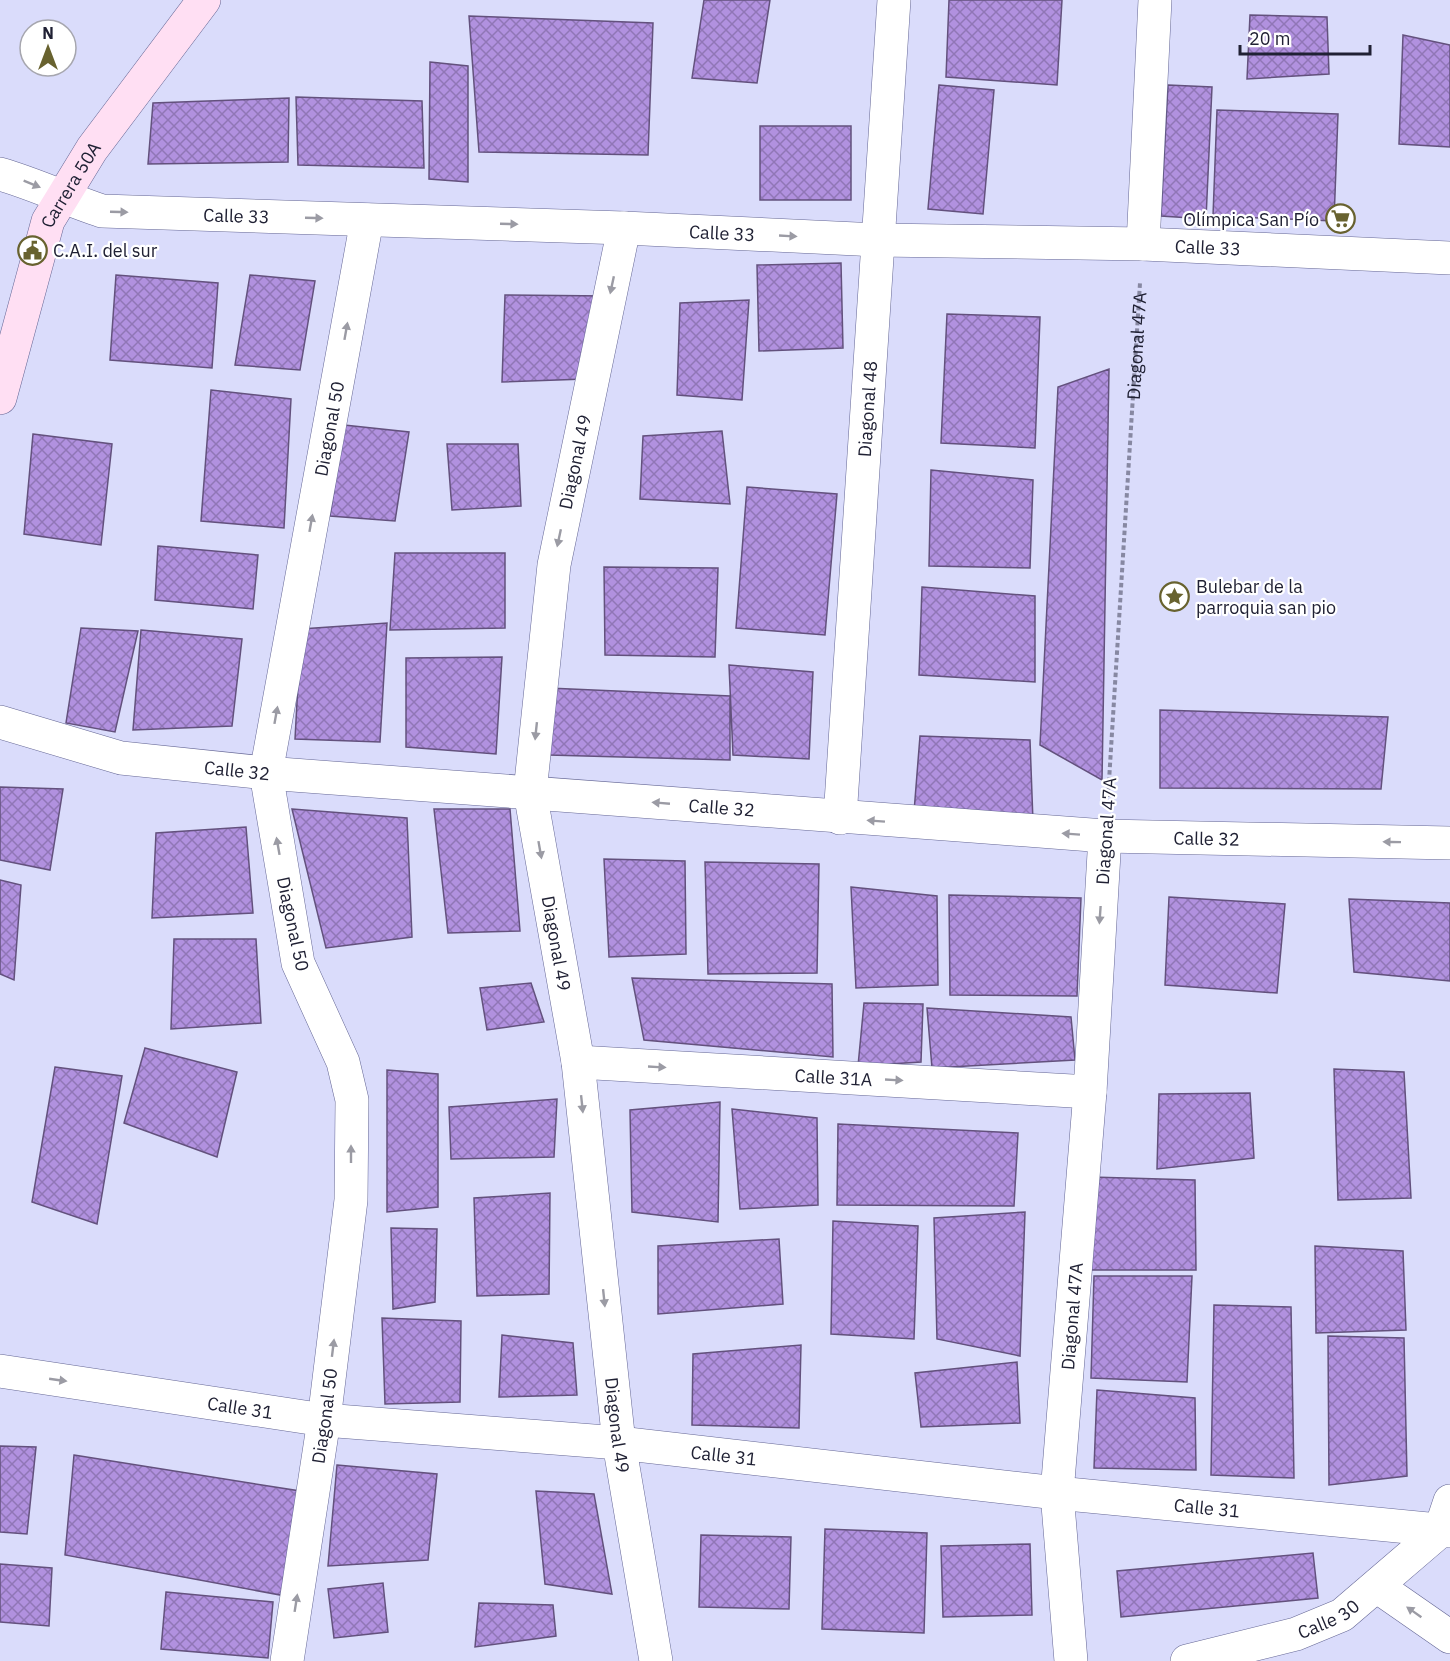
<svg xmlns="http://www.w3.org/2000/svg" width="1450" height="1661" viewBox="0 0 1450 1661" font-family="'IBM Plex Sans',sans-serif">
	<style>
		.building { fill: url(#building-cross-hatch); stroke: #63517d; stroke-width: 1.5 }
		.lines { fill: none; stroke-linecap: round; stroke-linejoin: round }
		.street-casing { stroke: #656795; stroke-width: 34 }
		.secondary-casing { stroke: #656795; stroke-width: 34 }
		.path { stroke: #8788a2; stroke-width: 4; stroke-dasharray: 4.5 3; stroke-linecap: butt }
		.street { stroke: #fff; stroke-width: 33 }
		.secondary { stroke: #ffdff3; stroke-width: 33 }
		.oneway { fill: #9b9ba4 }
		.labels { text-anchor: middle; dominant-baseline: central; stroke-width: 4.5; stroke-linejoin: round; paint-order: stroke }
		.street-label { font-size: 18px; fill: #202134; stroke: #fff }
		.poi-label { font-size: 18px; fill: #202134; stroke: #fff; text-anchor: start }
	</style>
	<defs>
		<pattern id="building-cross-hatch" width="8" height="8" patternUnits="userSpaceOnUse" patternTransform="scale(1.5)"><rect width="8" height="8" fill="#b191df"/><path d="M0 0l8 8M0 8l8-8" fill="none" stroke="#9076b6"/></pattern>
	</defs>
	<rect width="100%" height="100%" fill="#dadcfb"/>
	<path class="building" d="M704 0H770L757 83 692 78Z
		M949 0H1062L1057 85 946 77Z
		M1250 15 1327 17 1329 74 1247 79Z
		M469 16 653 23 648 155 479 152Z
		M1403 35 1450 45V147L1399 144Z
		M430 62 468 66V182L429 179Z
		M939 85 994 90 983 214 928 209Z
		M1168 85 1212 87 1206 219 1161 216Z
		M296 97 422 101 424 168 298 165Z
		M289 98 288 162 148 164 153 103Z
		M1217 110 1338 114 1334 221 1213 216Z
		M760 126H851V200H760Z
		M841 263 843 348 759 351 757 265Z
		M116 275 218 283 212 368 110 360Z
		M250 275 315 281 300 370 235 365Z
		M505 295 607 296 585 379 502 382Z
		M749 300 742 400 677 395 680 303Z
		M947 314 1040 317 1035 448 941 443Z
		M1109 369 1102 780 1040 745 1058 387Z
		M211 390 291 399 284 528 201 521Z
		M344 425 409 432 395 521 330 516Z
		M722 431 730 504 640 499 643 436Z
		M33 434 112 444 101 545 24 534Z
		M447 444H518L521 506 452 510Z
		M931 470 1033 480 1030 568 929 566Z
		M747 487 837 494 825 635 736 628Z
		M158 546 258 555 253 609 155 600Z
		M395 553H505V628L390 630Z
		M604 567 718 568 715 657 605 655Z
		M922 587 1035 596V682L919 675Z
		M387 623 380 742 295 739 301 629Z
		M81 628 138 631 115 732 66 723Z
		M141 630 242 639 232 726 133 730Z
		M502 657 496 754 406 747V658Z
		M729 665 813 672 809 759 733 755Z
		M548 688 730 696V760L549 755Z
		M1160 710 1388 717 1381 789 1160 788Z
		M920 736 1030 740 1033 822 914 812Z
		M0 787 63 789 50 870 0 860Z
		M292 809 407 818 412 937 326 948Z
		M434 809H510L520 931 448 933Z
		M246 827 253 913 152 918 156 833Z
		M604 859 685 861 686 954 609 957Z
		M705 862 819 864 817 973 708 974Z
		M0 880 21 885 14 980 0 974Z
		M851 887 937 896 938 985 856 988Z
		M949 895 1081 898 1077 996 950 995Z
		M1169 897 1285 904 1277 993 1165 985Z
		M1349 899 1450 903V981L1354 972Z
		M174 939H256L261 1023 171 1029Z
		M632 978 832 984 833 1057 644 1040Z
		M531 983 544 1022 487 1030 480 988Z
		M864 1003 923 1004 921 1062 858 1066Z
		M927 1008 1071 1017 1075 1060 932 1068Z
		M145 1048 237 1072 217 1157 124 1123Z
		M55 1067 122 1076 97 1224 32 1202Z
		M1334 1069 1404 1072 1411 1198 1338 1200Z
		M387 1070 438 1074V1207L387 1212Z
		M1250 1093 1254 1158 1157 1169 1159 1094Z
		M557 1099 554 1157 451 1159 449 1107Z
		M720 1102 718 1222 632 1212 630 1110Z
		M732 1109 817 1118 818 1205 740 1209Z
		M838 1124 1018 1133 1014 1206 837 1205Z
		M1091 1177 1195 1180 1196 1270H1088Z
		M550 1193 549 1294 477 1296 474 1198Z
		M1025 1212 1020 1356 937 1339 934 1218Z
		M833 1221 918 1226 914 1339 831 1334Z
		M391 1228 437 1229 435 1302 393 1309Z
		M779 1239 783 1304 658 1314V1246Z
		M1315 1246 1403 1251 1406 1330 1316 1333Z
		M1094 1276H1192L1187 1382 1091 1378Z
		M1214 1305 1291 1307 1294 1478 1211 1475Z
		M382 1318 461 1321 460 1402 385 1404Z
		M502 1335 573 1343 577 1395 499 1397Z
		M1328 1336 1404 1338 1407 1476 1329 1485Z
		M801 1345 799 1428 692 1425 693 1354Z
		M1017 1362 1020 1423 921 1427 915 1373Z
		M1097 1390 1195 1398 1196 1470 1094 1468Z
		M0 1446 36 1447 27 1534 0 1532Z
		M74 1455 300 1491 291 1597 65 1555Z
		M337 1465 437 1474 428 1560 328 1566Z
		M536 1491 594 1494 612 1594 545 1584Z
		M825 1529 927 1533 924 1633 822 1629Z
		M701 1535 791 1537 789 1609 699 1607Z
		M1030 1544 1032 1615 943 1617 941 1546Z
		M1313 1553 1318 1598 1121 1617 1117 1571Z
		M0 1564 52 1568 49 1626 0 1622Z
		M383 1583 388 1632 334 1638 328 1589Z
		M166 1592 273 1602 268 1658 161 1649Z
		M479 1603 553 1605 556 1636 475 1647Z"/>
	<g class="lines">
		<defs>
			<g id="street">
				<path id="s2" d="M0 174C35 184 68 200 102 211L624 228 878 240 1143 244 1450 258"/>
				<path id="s3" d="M624 228 554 565 530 792 578 1062 619 1443 656 1661"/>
				<path d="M1143 244 1155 0"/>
				<path id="s4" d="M0 722 121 758 266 773 1105 836 1450 843"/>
				<path id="s5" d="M840 818 894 0"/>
				<path id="s6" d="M578 1062 1090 1092"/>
				<path id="s7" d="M0 1371 324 1420 619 1443 1057 1493 1450 1531"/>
				<path d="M1378 1587 1450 1637"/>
				<path id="s8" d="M287 1661 324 1420 351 1200 352 1100 343 1062 298 963 266 773 367 220"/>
				<path id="s9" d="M1071 1661 1057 1493 1090 1092 1105 836"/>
				<path id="s10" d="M1187 1661 1296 1634 1342 1615 1440 1531 1450 1501"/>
			</g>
			<g id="secondary">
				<path id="s11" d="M0 398 48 221 92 149 204 0"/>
			</g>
		</defs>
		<use href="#street" class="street-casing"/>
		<use href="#secondary" class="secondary-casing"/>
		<path class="path" id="s1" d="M1108 797 1140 283"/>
		<use href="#street" class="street"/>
		<use href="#secondary" class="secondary"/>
	</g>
	<defs><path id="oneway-solid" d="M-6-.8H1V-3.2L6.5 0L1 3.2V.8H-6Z" transform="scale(1.5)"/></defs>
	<g class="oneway">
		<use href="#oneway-solid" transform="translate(32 184) rotate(22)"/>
		<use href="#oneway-solid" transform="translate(119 212) rotate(2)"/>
		<use href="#oneway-solid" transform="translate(314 218) rotate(2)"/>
		<use href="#oneway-solid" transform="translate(509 224) rotate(2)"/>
		<use href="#oneway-solid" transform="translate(788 236) rotate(3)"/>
		<use href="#oneway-solid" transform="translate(612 285) rotate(102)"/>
		<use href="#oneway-solid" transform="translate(346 331) rotate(-80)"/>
		<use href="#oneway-solid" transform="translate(311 523) rotate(-80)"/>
		<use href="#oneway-solid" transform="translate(559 538) rotate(102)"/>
		<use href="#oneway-solid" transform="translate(276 715) rotate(-80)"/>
		<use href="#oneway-solid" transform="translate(536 731) rotate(96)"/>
		<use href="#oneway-solid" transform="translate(661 803) rotate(-175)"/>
		<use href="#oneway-solid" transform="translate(876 821) rotate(-176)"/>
		<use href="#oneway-solid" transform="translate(1071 834) rotate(-176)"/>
		<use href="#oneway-solid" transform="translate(1392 842) rotate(-179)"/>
		<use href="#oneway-solid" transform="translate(278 846) rotate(-100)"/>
		<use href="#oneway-solid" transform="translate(540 850) rotate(80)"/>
		<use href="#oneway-solid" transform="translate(1100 915) rotate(94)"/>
		<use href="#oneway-solid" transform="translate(657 1067) rotate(3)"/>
		<use href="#oneway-solid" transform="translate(894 1080) rotate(3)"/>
		<use href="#oneway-solid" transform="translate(582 1104) rotate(84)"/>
		<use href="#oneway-solid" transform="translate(351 1154) rotate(-90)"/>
		<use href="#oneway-solid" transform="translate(604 1298) rotate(84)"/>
		<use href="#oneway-solid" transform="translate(333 1348) rotate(-83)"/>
		<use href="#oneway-solid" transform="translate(58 1380) rotate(8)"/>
		<use href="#oneway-solid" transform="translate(296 1603) rotate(-81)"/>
		<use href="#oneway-solid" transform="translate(1414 1612) rotate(-145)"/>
	</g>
	<defs>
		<symbol id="supermarket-ring" viewBox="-11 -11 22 22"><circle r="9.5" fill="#fff" stroke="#68622f" stroke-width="1.5"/><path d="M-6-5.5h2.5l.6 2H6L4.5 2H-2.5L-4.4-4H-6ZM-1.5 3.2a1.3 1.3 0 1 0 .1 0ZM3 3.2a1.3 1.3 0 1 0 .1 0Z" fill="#68622f"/></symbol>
		<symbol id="civic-ring" viewBox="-11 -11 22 22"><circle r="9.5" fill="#fff" stroke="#68622f" stroke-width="1.5"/><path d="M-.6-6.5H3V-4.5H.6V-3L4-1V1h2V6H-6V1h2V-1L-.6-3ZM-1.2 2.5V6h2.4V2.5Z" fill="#68622f"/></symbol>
		<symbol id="sight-ring" viewBox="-11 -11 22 22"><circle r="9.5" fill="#fff" stroke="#68622f" stroke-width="1.5"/><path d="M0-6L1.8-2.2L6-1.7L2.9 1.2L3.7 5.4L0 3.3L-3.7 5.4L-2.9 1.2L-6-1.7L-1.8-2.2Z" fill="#68622f"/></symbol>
	</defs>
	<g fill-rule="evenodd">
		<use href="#supermarket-ring" x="1324" y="202" width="33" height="33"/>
		<use href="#civic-ring" x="16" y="234" width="33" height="33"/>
		<use href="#sight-ring" x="1158" y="580" width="33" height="33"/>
	</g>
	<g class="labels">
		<g class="street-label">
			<text stroke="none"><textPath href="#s11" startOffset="226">Carrera 50A</textPath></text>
			<text stroke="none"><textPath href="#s2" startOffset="243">Calle 33</textPath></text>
			<text stroke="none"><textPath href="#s2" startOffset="729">Calle 33</textPath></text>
			<text stroke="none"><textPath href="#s2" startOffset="1215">Calle 33</textPath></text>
			<text stroke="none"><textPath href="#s1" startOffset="452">Diagonal 47A</textPath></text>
			<text stroke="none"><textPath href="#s5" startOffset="410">Diagonal 48</textPath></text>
			<text stroke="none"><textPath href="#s8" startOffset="1256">Diagonal 50</textPath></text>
			<text transform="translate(575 462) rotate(-78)">Diagonal 49</text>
			<text stroke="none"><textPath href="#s4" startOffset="243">Calle 32</textPath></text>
			<text stroke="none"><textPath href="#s4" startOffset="729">Calle 32</textPath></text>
			<text transform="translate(1106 831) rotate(-86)">Diagonal 47A</text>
			<text stroke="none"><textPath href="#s4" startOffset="1215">Calle 32</textPath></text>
			<text transform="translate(293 924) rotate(78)">Diagonal 50</text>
			<text stroke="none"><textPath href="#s3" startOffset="726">Diagonal 49</textPath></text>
			<text stroke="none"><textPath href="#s6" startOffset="256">Calle 31A</textPath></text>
			<text stroke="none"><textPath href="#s9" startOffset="346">Diagonal 47A</textPath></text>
			<text stroke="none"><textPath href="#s7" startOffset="243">Calle 31</textPath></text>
			<text stroke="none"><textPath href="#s8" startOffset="248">Diagonal 50</textPath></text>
			<text stroke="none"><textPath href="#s3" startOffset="1212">Diagonal 49</textPath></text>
			<text stroke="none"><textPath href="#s7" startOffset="729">Calle 31</textPath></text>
			<text stroke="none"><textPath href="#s7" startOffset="1215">Calle 31</textPath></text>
			<text stroke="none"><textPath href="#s10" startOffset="148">Calle 30</textPath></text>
		</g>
		<g class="poi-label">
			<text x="1319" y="219" text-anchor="end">Olímpica San Pío</text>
			<text x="53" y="250">C.A.I. del sur</text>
			<text x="1196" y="586">Bulebar de la<tspan x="1196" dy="21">parroquia san pio</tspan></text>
		</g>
	</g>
	<g transform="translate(48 48)"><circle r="28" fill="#ffffff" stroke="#a6a6ae" stroke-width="1.5"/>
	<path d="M0-4.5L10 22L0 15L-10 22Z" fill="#68622f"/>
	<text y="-9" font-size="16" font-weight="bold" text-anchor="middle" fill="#202134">N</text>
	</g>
	<path d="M1240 45v9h130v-9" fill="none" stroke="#202134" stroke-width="3"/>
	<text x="1249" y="45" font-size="18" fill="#202134" stroke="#ffffff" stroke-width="4.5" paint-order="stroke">20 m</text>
</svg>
